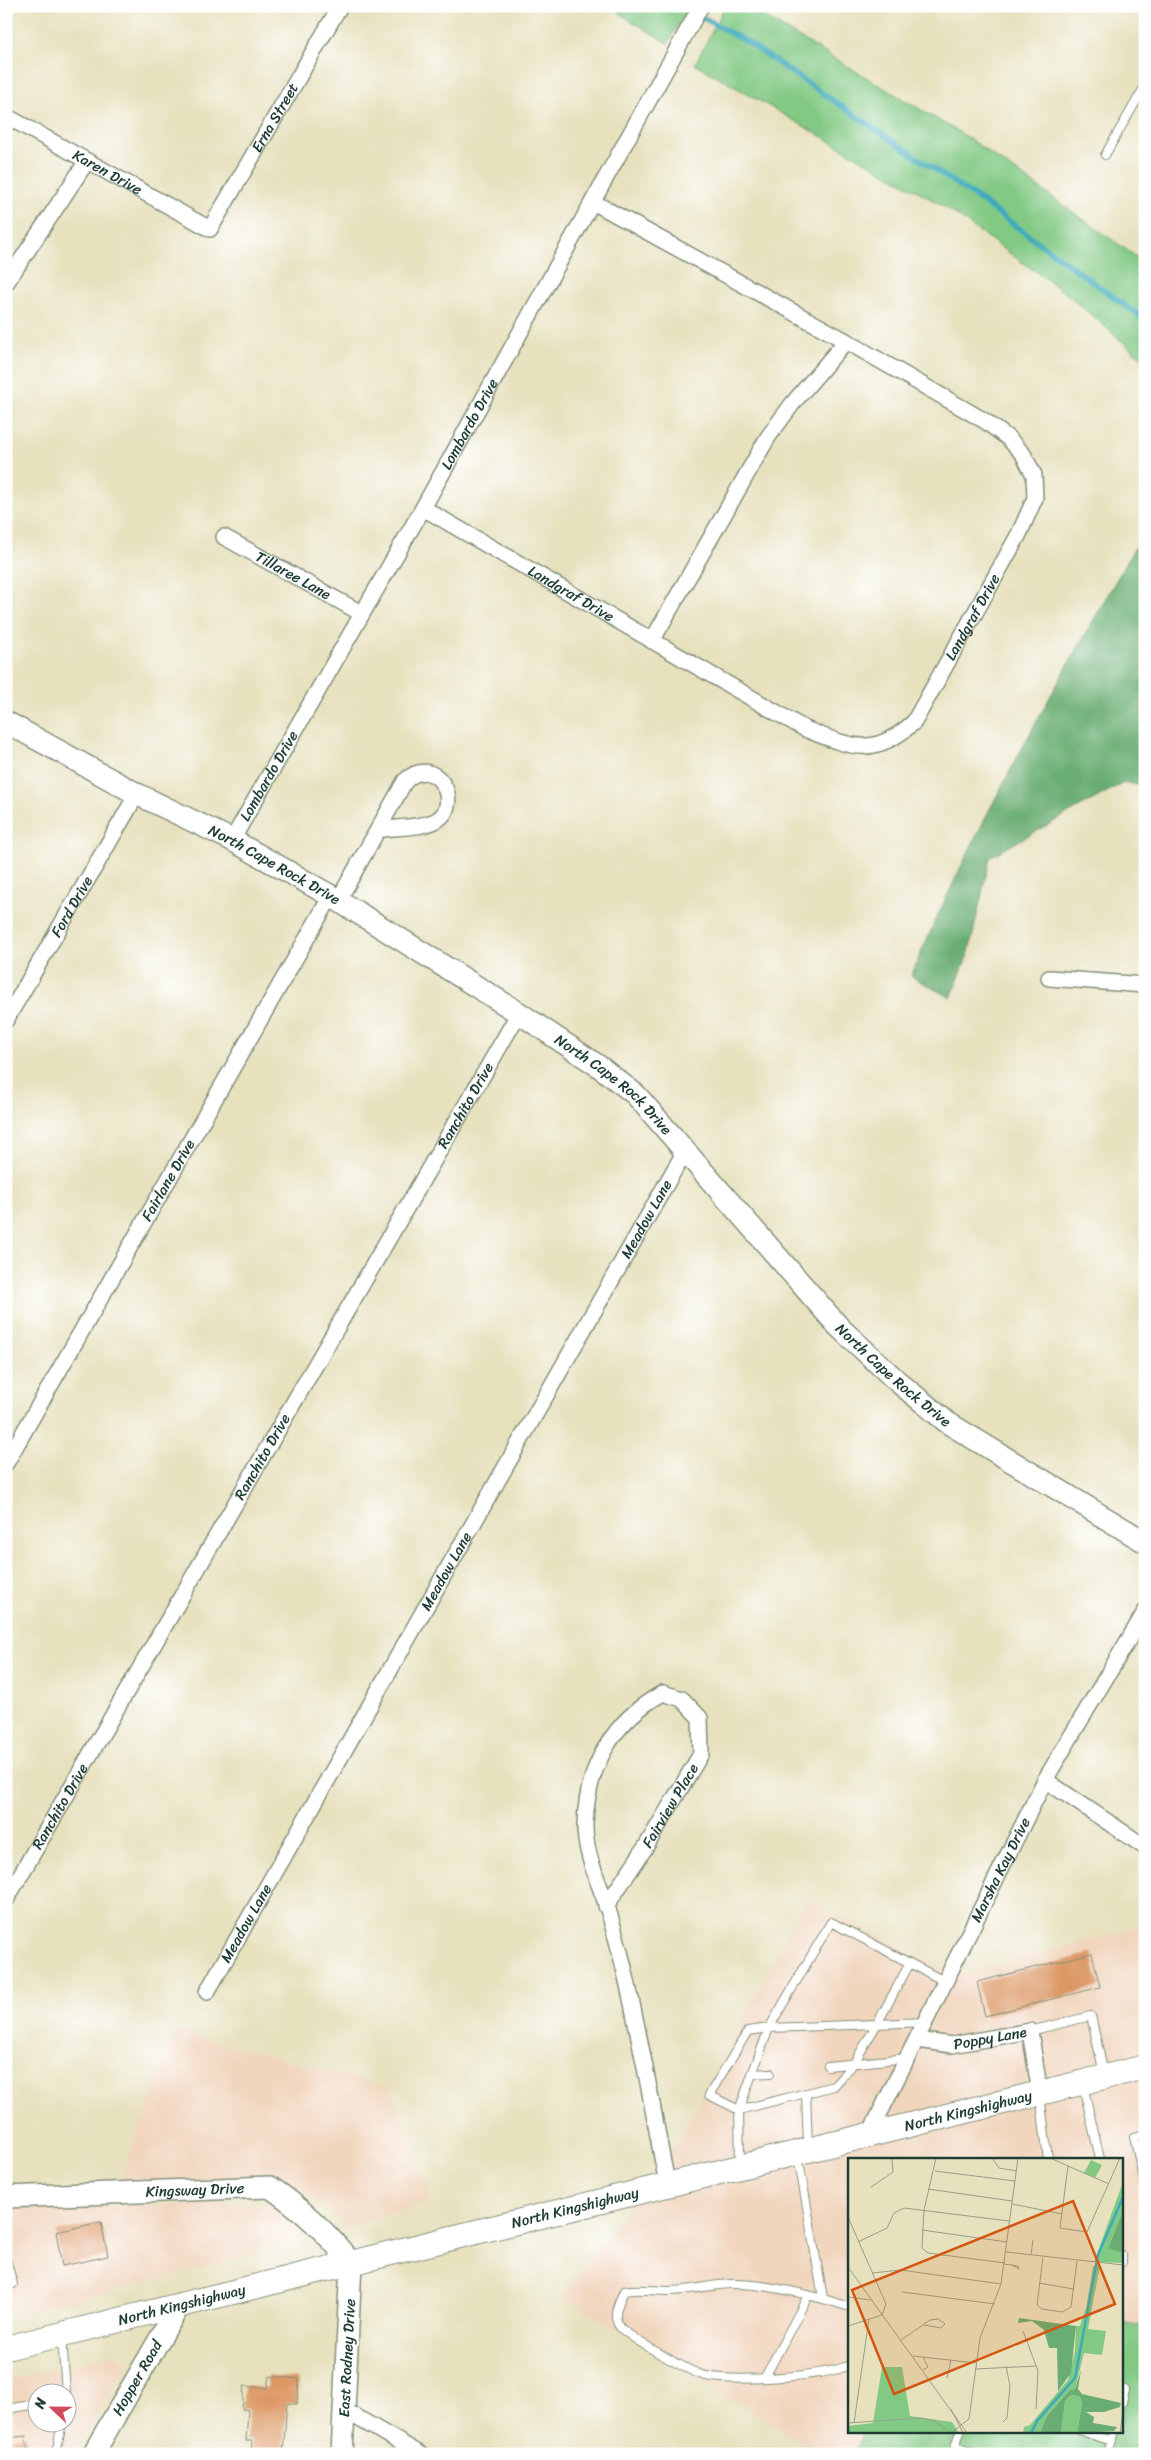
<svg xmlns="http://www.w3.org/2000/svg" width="1151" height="2460" viewBox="0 0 1151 2460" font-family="Sriracha,sans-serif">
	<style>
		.built { fill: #f1d5bd; fill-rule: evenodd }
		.green { fill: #82c984; stroke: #50835c }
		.forest { fill: #69ad72; stroke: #447553 }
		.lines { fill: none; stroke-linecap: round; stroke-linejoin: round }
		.stream { stroke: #3daabc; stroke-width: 5.5 }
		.building { fill: #dc9764 }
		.lane-casing { stroke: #838f79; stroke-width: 10 }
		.street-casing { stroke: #838f79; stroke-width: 18 }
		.secondary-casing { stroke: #838f79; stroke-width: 24 }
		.primary-casing { stroke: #838f79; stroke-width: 26 }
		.lane { stroke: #fff; stroke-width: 8 }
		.street { stroke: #fff; stroke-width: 15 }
		.secondary { stroke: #fff; stroke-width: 21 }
		.primary { stroke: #fff; stroke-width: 24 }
		.labels { text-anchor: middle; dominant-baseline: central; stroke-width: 4.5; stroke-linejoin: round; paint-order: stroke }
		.street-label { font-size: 15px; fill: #1f3d34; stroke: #fff }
		.inset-river { fill: none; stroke: #3daabc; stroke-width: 2.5 }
		.inset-road { fill: none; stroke: #979f87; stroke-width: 1 }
		.view { fill: #d45610; fill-opacity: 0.15; stroke: #d45610; stroke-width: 2.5 }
		.inset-edge { fill: none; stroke: #1f3d34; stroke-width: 2.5 }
	</style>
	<rect width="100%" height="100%" fill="#fff"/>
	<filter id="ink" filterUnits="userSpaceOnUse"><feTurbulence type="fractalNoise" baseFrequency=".02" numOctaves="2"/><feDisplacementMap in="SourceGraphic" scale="10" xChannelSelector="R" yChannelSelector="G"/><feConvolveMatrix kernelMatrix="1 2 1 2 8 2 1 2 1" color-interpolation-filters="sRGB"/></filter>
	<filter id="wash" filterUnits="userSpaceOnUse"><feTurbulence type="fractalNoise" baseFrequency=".0096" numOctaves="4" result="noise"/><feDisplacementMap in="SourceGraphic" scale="20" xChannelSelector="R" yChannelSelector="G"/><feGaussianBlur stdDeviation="1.12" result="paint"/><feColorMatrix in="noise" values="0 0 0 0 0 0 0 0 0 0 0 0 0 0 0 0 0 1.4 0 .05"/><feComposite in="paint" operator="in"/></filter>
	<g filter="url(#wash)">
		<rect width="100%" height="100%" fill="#e7e1be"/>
		<path class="built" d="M1145 1884V2327L1122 2322V2159H850V2431H864L854 2454H821L562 2296 679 2140 806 1900 957 1975 1143 1926 1137 1886Z
			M176 2031 392 2088 431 2201 347 2226 293 2182 257 2175 119 2183Z
			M214 2203 280 2206 294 2221 301 2236 279 2246 230 2261 6 2317V2209Z
			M114 2354 128 2364 74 2454H6V2381ZM38 2392H68V2422H38Z"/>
		<path class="green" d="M612 6H689L668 43 625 17Z
			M725 6H746L967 137 1145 263V361L1068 295 945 207 695 64Z
			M1122 2322 1145 2327V2454H854L864 2431H1122Z"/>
		<path class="forest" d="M1145 530V786L1123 783 990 857 969 952 951 998 911 976C977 821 1061 676 1145 530Z"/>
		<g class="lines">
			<path class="stream" d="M682 6 747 42 980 200 1145 320"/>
		</g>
		<g id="blocks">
			<path class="building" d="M1092 1953 1100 1987 985 2016 977 1982Z
				M101 2222 108 2256 62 2266 56 2232Z
				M269 2376 299 2379 297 2404 287 2403 283 2454 251 2453 252 2441H246L248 2410 242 2409 244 2386 267 2388Z
				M26 2436 28 2454H6V2438Z"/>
		</g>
	</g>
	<g filter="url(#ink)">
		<use href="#blocks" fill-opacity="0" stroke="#838f79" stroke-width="1"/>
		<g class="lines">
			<defs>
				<path id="lane" d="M1105 155 1145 86
					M910 1963 877 2024 925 2022
					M769 2028 739 2110 709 2095 748 2031Z
					M1030 2031 1091 2016 1104 2074
					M828 2066 907 2058
					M752 2074 770 2073
					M1083 2085 1100 2159
					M806 2093 808 2147
					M1040 2095 1048 2159
					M1145 2134 1134 2137 1145 2184
					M798 2156 823 2298
					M740 2164 739 2110 834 2086 854 2063 877 2024 769 2028 831 1922 946 1982
					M1122 2255V2262
					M6 2259 13 2284 6 2286
					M850 2307C815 2296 766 2283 730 2284 710 2285 689 2291 669 2291 653 2291 640 2288 624 2291 619 2303 611 2315 620 2327 628 2337 693 2374 706 2376 736 2382 822 2377 850 2365
					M62 2337 66 2392
					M765 2377 808 2296
					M1122 2389 1125 2390 1122 2402
					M6 2409 38 2404
					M960 2431 955 2447 976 2454
					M1081 2431 1112 2441
					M56 2454 62 2422
					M1108 2454 1114 2431"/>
				<g id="street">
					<path id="s1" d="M6 116 210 229 340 6"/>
					<path d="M6 283 87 161"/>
					<path id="s2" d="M423 508 805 729C851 747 873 759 914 722L1019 534 1035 498 1034 475 1023 454 1008 438 985 421 846 341 593 202"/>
					<path id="s3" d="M224 537 361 613"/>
					<path d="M652 641 768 437 793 403 846 341"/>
					<path id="s4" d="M232 840 423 508 701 6"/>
					<path d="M338 901 405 781C435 752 464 803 437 820 424 828 394 827 378 830"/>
					<path d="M1049 978 1145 985"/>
					<path id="s5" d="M6 1020 137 794"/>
					<path id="s6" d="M6 1463 331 896"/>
					<path d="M1045 1780 1145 1847"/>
					<path id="s7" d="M6 1900 519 1013"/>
					<path id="s8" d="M606 1906 645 1848 701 1754 700 1718 682 1699 663 1693C612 1721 586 1768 585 1826 585 1853 598 1881 607 1906 613 1926 619 1947 624 1968 641 2039 653 2112 667 2183"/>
					<path id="s9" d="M207 1992 685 1151"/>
					<path id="s10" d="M917 2040 952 2045 1030 2031 1040 2093"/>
					<path id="s11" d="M869 2135 1045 1780 1145 1612"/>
					<path d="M344 2410 420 2454"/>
				</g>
				<g id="secondary">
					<path id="s12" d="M6 722 137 794 232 840 331 896 519 1013 600 1067 636 1095 839 1327 897 1381 948 1423 1145 1542"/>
					<path id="s13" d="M6 2197 270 2187C302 2209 327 2232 351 2263L342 2454"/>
					<path id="s14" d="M93 2454 180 2304"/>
				</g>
				<g id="primary">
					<path id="s15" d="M6 2348 1145 2067"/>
				</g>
			</defs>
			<use href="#lane" class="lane-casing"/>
			<use href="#street" class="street-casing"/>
			<use href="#secondary" class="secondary-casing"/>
			<use href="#primary" class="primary-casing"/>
			<use href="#lane" class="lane"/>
			<use href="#street" class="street"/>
			<use href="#secondary" class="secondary"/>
			<use href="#primary" class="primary"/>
		</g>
	</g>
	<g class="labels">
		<g class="street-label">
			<text stroke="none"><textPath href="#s1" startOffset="362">Erna Street</textPath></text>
			<text stroke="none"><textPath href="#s1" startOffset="116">Karen Drive</textPath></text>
			<text stroke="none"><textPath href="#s4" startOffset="479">Lombardo Drive</textPath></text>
			<text stroke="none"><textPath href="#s3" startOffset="79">Tillaree Lane</textPath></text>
			<text stroke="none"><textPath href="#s2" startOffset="171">Landgraf Drive</textPath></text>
			<text stroke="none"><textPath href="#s2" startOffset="680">Landgraf Drive</textPath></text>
			<text stroke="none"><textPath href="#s4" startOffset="74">Lombardo Drive</textPath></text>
			<text stroke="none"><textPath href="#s12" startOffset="304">North Cape Rock Drive</textPath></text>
			<text stroke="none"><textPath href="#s5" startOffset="131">Ford Drive</textPath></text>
			<text stroke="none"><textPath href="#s12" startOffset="709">North Cape Rock Drive</textPath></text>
			<text stroke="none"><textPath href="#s7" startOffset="918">Ranchito Drive</textPath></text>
			<text stroke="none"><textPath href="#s6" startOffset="326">Fairlane Drive</textPath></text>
			<text stroke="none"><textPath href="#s9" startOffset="889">Meadow Lane</textPath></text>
			<text stroke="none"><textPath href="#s12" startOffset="1114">North Cape Rock Drive</textPath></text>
			<text stroke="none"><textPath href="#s7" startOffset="512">Ranchito Drive</textPath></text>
			<text stroke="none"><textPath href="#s9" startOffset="484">Meadow Lane</textPath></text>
			<text stroke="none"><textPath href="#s8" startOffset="119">Fairview Place</textPath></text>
			<text stroke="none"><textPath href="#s7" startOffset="108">Ranchito Drive</textPath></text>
			<text stroke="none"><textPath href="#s11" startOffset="296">Marsha Kay Drive</textPath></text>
			<text stroke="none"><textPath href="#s9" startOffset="79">Meadow Lane</textPath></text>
			<text stroke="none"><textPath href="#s10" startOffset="74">Poppy Lane</textPath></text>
			<text stroke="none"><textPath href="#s15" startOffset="991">North Kingshighway</textPath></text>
			<text stroke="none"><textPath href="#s13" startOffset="189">Kingsway Drive</textPath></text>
			<text stroke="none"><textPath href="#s15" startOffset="586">North Kingshighway</textPath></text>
			<text stroke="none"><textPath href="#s15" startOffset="181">North Kingshighway</textPath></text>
			<text transform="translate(347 2358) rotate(-87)">East Rodney Drive</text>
			<text stroke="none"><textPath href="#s14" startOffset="88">Hopper Road</textPath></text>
		</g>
	</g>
	<g transform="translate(848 2158)">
		<rect width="275" height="275" fill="#e7e1be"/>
		<path d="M243 2 254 7 247 20 236 15ZM275 24V52L260 91 275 95V105L246 104ZM245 108H252L240 171 258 173 254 197 236 195 227 231 222 232 199 258 192 275H175L176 269 182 267 220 222 227 193 228 168H232L238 150ZM34 209H54L62 258 104 264 111 275H0V268L25 265ZM226 237 232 239 234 246 229 275H213L217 244 221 238Z" fill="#82c984"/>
		<path d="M275 52V95L260 91ZM171 160 228 168 223 215 210 233 209 190H201L196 172 184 163 170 165ZM233 212 230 231 234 236 273 245 272 249 256 254H238L246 259 245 265 269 269 266 273 229 275 234 246 232 239 226 237 221 238 217 244 213 275H192L199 258 222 232 227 231Z" fill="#69ad72"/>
		<path class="inset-river" d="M183 275 189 263 227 220 250 97 275 39"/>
		<path class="inset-road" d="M88 0 76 52 74 90 80 95 157 105M144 0 151 10 169 13M202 0 261 26M220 8 212 70 239 74 272 0M87 13 167 23M23 29 45 14 44 0M80 31 164 43M164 46 214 56M0 59 38 146 34 157 0 168M74 72 159 84M10 84 39 70 46 55 56 50 161 63M158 94 275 107M183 97 185 82M195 99 189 147 194 151 214 154 223 149 229 103M156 106 170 108 171 111 164 107M0 109 119 275M24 115 53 112 153 126M191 125 225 131M54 134 147 146M0 139 23 142M175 173 190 213 188 251M53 182 82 162 90 161 97 166 93 170 76 167M65 198 128 205M127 211 189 208M75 212 80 209 75 199M99 220 103 202M103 251 115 275M155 264 159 260 162 228 158 208M0 265 73 260 87 263 103 275M6 265 21 161M103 275 121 261 132 180 153 126 170 0M272 275 275 254"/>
		<path class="view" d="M225 43 267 146 46 236 4 132Z"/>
		<rect width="275" height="275" class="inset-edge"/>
	</g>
	<rect width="1151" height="2460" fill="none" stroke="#fff" stroke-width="25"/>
	<g transform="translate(52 2408) rotate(292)"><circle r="24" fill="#ffffff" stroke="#a5b1ae"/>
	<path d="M0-4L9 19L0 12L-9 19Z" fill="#d1495b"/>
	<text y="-8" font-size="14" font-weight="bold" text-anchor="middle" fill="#1f3d34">N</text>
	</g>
</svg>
